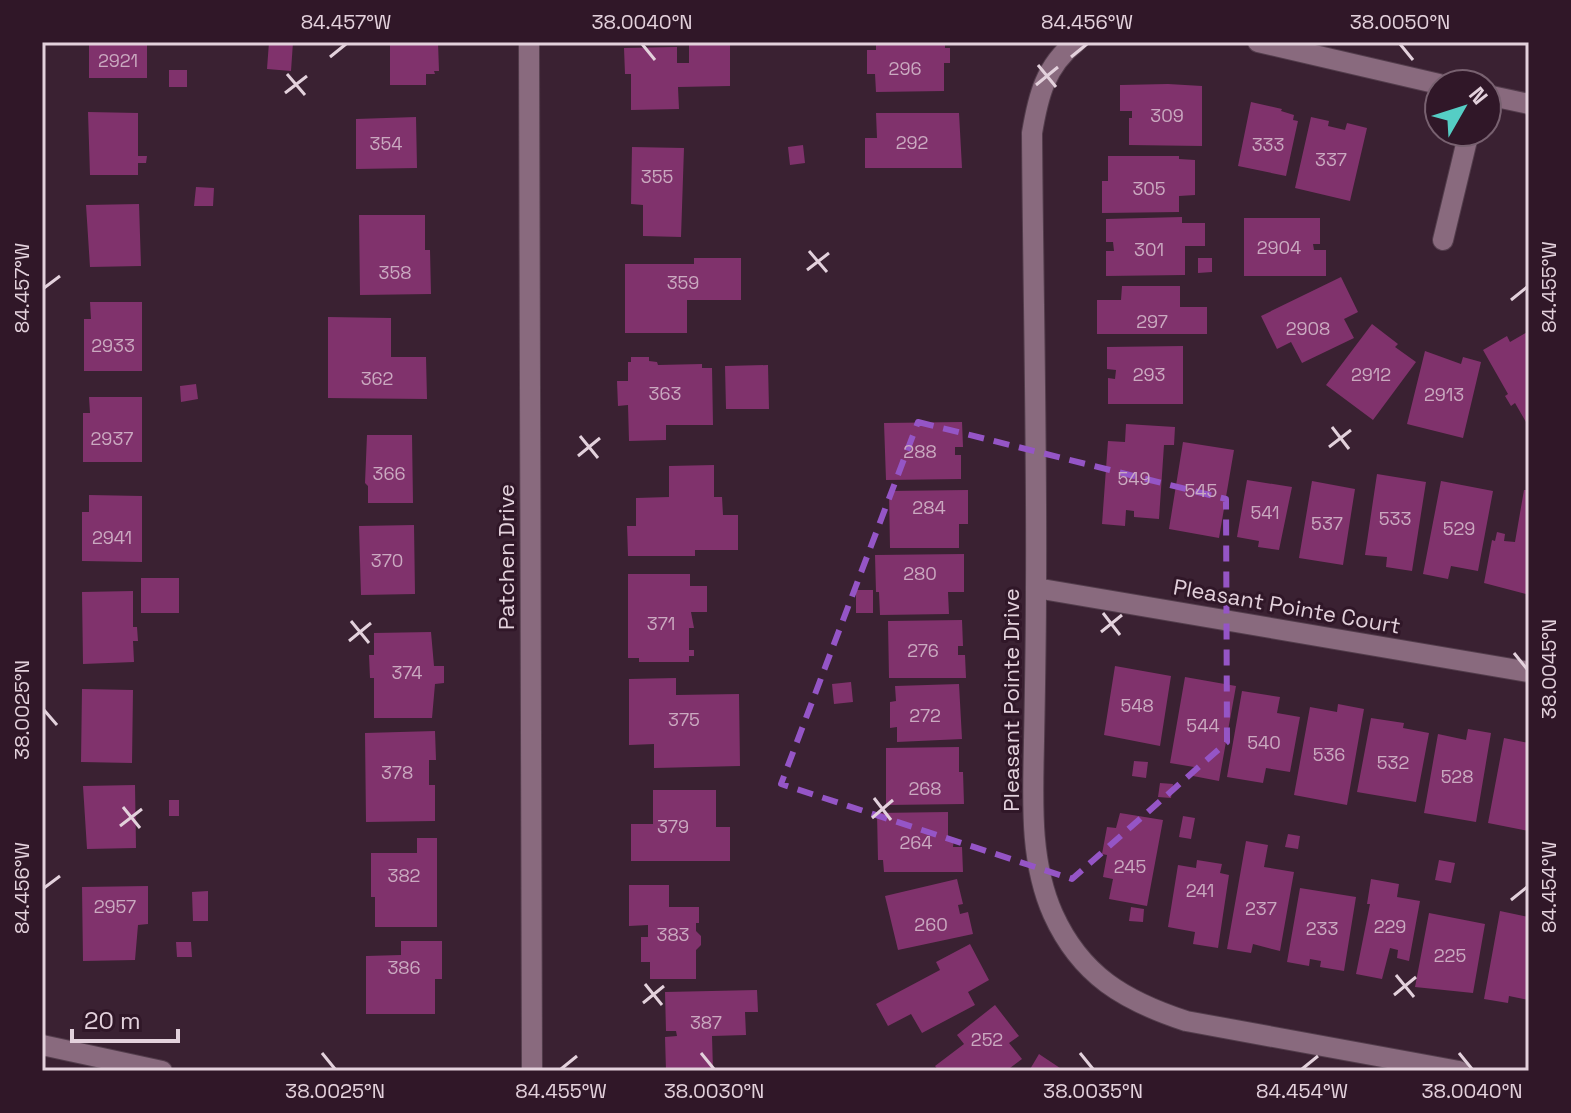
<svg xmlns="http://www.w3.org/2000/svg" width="1571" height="1113" viewBox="0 0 1571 1113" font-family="'Space Grotesk',sans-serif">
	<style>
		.building { fill: #80326c }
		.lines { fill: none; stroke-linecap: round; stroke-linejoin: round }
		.street-casing { stroke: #533d4c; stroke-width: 22 }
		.secondary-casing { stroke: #533d4c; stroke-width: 22 }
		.street { stroke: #896a7e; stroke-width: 20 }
		.secondary { stroke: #896a7e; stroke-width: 20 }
		.marked { fill: none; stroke: #9555c6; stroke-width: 6; stroke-dasharray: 16 10; stroke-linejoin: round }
		.ticks { fill: none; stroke: #e3d1dc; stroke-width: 3 }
		.labels { text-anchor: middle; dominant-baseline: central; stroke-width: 6; stroke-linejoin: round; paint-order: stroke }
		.number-label { font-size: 18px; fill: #caa9c0 }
		.street-label { font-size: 22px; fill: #e3d1dc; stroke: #301728 }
		.neatline { fill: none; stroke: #e3d1dc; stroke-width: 3 }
		.ticks-label { font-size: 20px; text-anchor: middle; fill: #e3d1dc }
	</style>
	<rect width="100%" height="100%" fill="#3a2132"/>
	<path class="building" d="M89 42H147V78H89Z
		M269 42H293L291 71 267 69Z
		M390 42H438L439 71H434L435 74H426V85H390Z
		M876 42H945V48H950V63H944V91L876 92 875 74H867V50H876Z
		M689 45H730V86L678 87 679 109 631 110V74H625L624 48 677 47V63H689Z
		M169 70H187V87H169Z
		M1168 84 1202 86V146L1129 145V118H1132V111H1120V85Z
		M1251 102 1282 109 1281 111 1294 115 1293 120 1298 121 1286 176 1238 166Z
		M88 112 138 113V156H147L146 163H138V175H90Z
		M876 113H959L962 168H865V138H877Z
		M416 117 417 168 356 169V119Z
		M1311 117 1329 121 1328 126 1345 130 1347 123 1367 128 1350 201 1295 188Z
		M803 145 805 163 790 165 788 147Z
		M632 147 684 148 681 237 643 236V205L631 204Z
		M1108 156H1179V159L1195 160V195L1179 196V212L1102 213V181H1108Z
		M196 187 214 188 213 206H194Z
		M139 204 141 266 90 267 86 205Z
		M359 215H425V250H430L431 294 360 295Z
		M1182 217V223H1205V246H1185V275L1106 276V251H1114L1113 242H1106V219Z
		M1244 218H1320V244H1313L1314 250H1326V276H1244Z
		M694 258H741V300H687V333H625V264H694Z
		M1198 258H1212V272L1198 273Z
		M1341 277 1358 312 1344 319 1354 338 1302 363 1291 342 1277 349 1261 316Z
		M1122 286H1180V307H1207V334H1097V300H1121Z
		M90 302H142V371H84V319H91Z
		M328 317 391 318V357H426L427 399 328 398Z
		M1372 324 1398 344 1395 347 1416 362 1373 420 1326 385Z
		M1529 331V420L1526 422 1515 403 1511 406 1505 396 1508 394 1483 350 1507 336 1510 342Z
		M1183 346V404H1108V378L1115 379 1116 370 1107 369V347Z
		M1425 351 1461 364 1463 357 1481 362 1463 438 1407 424Z
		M631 357H649V361L657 362 658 365 702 364V368H712L713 425H666V440L629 441 628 405 618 406 617 381H628V362H631Z
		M768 365 769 409H726L725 366Z
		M196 384 198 399 181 402 180 386Z
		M89 397H142V462H83V413H90Z
		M962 422 963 447H955V455H961V479L886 480 884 423Z
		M1126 424 1175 427 1174 445H1164L1159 519 1134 517V511L1126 510 1125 526 1102 524 1108 441 1125 442Z
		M367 435H412L413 503H368V486L365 483Z
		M1183 442 1234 450 1219 538 1169 529Z
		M714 465V497H722L723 515H738V550H695V556H628L627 526H636V498L669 497V466Z
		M1377 474 1426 482 1412 571 1386 567 1387 557 1365 555Z
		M1247 480 1292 487 1279 550 1258 547 1259 541 1237 537Z
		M1312 481 1355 489 1343 565 1299 558Z
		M1441 481 1493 491 1478 571 1451 566 1448 579 1423 574Z
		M968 490V524H959V548H890L889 491Z
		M1524 490H1529V591H1526V594L1484 583 1492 540 1495 541 1497 532 1505 534 1504 541 1515 542Z
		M89 495 142 496V562L82 561V512H89Z
		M414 525 415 594 361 595 359 526Z
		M964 554V592H948L949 614 880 615 879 592H876L875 555Z
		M628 574H690V586H707V612H691L694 628H689V650H694V656H689V662H639V658H628Z
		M141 578H179V613H141Z
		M856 590H873V613H856Z
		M133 591V627H137L138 641H133L134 662 83 664 82 592Z
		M962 620 963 646H958V655H965L966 678H889L888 621Z
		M431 632 434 666H444V683L435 684 432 718H374V678H370L369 655H374V633Z
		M1115 666 1171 676 1160 746 1104 735Z
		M1185 677 1236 686 1219 781 1193 776 1194 767 1170 763Z
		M676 678V695L739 694 740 766 654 768V744L629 745V679Z
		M851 682 853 702 834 704 832 684Z
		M959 684 962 739 897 742V727L890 728V702L896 701 895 686Z
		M82 689 133 690 132 763 81 762Z
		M1242 691 1280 697 1277 713 1300 717 1290 772 1266 768 1263 783 1227 777Z
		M1338 704 1364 709 1347 805 1294 795 1310 707 1337 712Z
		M1371 718 1404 723 1403 728 1429 733 1416 802 1357 792Z
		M1468 729 1491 733 1476 822 1424 813 1438 734 1466 740Z
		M435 731 436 760H429V785H435V821L366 822 365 733Z
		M1504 738 1529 743V831L1488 823Z
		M959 747V772H963L964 804 886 805V748Z
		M1134 761 1148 762 1146 778 1132 776Z
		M1160 783 1173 784 1171 798 1158 797Z
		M135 785 136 848 87 849 83 786Z
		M653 790H716V827H730V861H631V824H653Z
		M169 800H179V816H169Z
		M948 812V838H954L953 847H962L963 872H884L883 860H878L877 813Z
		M1120 813 1163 820 1147 906 1109 899 1113 879 1103 877 1107 855 1102 854 1107 827 1116 828Z
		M1183 816 1195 818 1191 839 1179 837Z
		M1288 834 1300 836 1298 849 1285 847Z
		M417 838H437V927H375V897H371V853H417Z
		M1246 841 1268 845 1264 867 1294 872 1280 951 1253 944 1251 953 1227 949Z
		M1197 860 1222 864 1220 873 1229 875 1218 948 1193 944 1195 932 1168 927 1178 865 1196 868Z
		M1439 860 1455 863 1451 883 1435 880Z
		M957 879 963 904 958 905 960 914 968 912 973 934 898 950 885 896Z
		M1371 879 1399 884 1397 897 1420 901 1409 961 1397 958 1398 950 1390 948 1382 979 1356 974 1370 904H1367Z
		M629 885H669V907H699V923H696V931L701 936V945L696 950V979H650V962H641V937H648V925L629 926Z
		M148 886V924L138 925 135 960 83 961 82 887Z
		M1300 888 1356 897 1344 971 1320 967 1321 961 1310 959 1309 966 1287 962Z
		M208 891V921H193L192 892Z
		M1131 907 1144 909 1143 922 1129 921Z
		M1500 911 1529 917V1000L1509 996 1508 1003 1484 999Z
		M1429 913 1485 924 1473 993 1415 987Z
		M401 941H442V979H435V1014H366V956L401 955Z
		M176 942H191L192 957H177Z
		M970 944 989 980 968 992 975 1005 922 1033 911 1014 888 1026 876 1004 940 970 936 962Z
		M757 990 758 1012H745L746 1035 712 1036 713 1071H666L665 1037 677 1036 676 1031H666L665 992Z
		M995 1005 1019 1036 1009 1043 1022 1059 1006 1071H939L935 1066 964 1044 957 1035Z
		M1039 1054 1060 1068 1058 1071H1029Z"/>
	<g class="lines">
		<defs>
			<path id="street" d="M529 42 532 1071
				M1076 42C1045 66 1038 97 1032 133 1033 285 1037 437 1036 589 1036 640 1035 690 1034 741 1033 798 1029 860 1053 914 1081 976 1125 1001 1186 1021L1459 1071
				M1258 42 1439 84
				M1487 95 1529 104
				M1443 240 1469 132
				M1036 588 1529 672"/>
			<path id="secondary" d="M42 1045 162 1071"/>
		</defs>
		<use href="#street" class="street-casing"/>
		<use href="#secondary" class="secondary-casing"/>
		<use href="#street" class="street"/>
		<use href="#secondary" class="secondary"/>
	</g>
	<path class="marked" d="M918 422 1226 499 1227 742 1072 879 781 784Z"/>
	<path class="ticks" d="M642 44 655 60M1400 44 1413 60M330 57 346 44M1071 57 1087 44M1038 65 1056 87M287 74 305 95M1036 85 1058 67M285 93 307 76M809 251 827 272M807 270 829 253M44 288 60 276M1511 300 1527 287M1332 427 1349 449M580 436 598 458M1329 447 1351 430M578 456 600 438M1103 613 1120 635M351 621 369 643M1101 632 1122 615M349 641 371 623M1514 653 1527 669M44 710 57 725M874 798 891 820M123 807 140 828M872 818 893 800M120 826 142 809M44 888 60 876M1511 900 1527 887M1396 975 1414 997M645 984 662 1005M1394 995 1416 977M643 1003 664 986M322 1053 335 1069M701 1053 714 1069M1080 1053 1093 1069M1459 1053 1472 1069M561 1069 577 1056M1302 1069 1318 1056"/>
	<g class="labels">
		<g class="number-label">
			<text x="118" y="60">2921</text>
			<text x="905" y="68">296</text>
			<text x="1167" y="115">309</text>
			<text x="912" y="142">292</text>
			<text x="386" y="143">354</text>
			<text x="1268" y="144">333</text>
			<text x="1331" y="159">337</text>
			<text x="657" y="176">355</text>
			<text x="1149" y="188">305</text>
			<text x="1279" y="247">2904</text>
			<text x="1149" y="249">301</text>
			<text x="395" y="272">358</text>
			<text x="683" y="282">359</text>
			<text x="1152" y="321">297</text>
			<text x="1308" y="328">2908</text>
			<text x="113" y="345">2933</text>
			<text x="1149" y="374">293</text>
			<text x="1371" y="374">2912</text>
			<text x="377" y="378">362</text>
			<text x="665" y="393">363</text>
			<text x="1444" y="394">2913</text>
			<text x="112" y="438">2937</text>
			<text x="920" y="451">288</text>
			<text x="389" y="473">366</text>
			<text x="1134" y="478">549</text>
			<text x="1201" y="490">545</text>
			<text x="929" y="507">284</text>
			<text x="1265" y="512">541</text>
			<text x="1395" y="518">533</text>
			<text x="1327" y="523">537</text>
			<text x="1459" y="528">529</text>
			<text x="112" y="537">2941</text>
			<text x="387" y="560">370</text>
			<text x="920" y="573">280</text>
			<text x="661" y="623">371</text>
			<text x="923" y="650">276</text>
			<text x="407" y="672">374</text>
			<text x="1137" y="705">548</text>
			<text x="925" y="715">272</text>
			<text x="684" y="719">375</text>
			<text x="1203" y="725">544</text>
			<text x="1264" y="742">540</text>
			<text x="1329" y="754">536</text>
			<text x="1393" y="762">532</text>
			<text x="397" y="772">378</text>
			<text x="1457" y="776">528</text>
			<text x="925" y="788">268</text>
			<text x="673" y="826">379</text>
			<text x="916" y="842">264</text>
			<text x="1130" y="866">245</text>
			<text x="404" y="875">382</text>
			<text x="1200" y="890">241</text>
			<text x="115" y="906">2957</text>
			<text x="1261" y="908">237</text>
			<text x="931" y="924">260</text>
			<text x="1390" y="926">229</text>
			<text x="1322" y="928">233</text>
			<text x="673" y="934">383</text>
			<text x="1450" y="955">225</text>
			<text x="404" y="967">386</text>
			<text x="706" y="1022">387</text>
			<text x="987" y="1039">252</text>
		</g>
		<g class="street-label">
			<text transform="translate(506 557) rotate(-90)">Patchen Drive</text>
			<text transform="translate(1287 606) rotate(10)">Pleasant Pointe Court</text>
			<text transform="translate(1011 700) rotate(-90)">Pleasant Pointe Drive</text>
		</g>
	</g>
	<rect width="1571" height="1113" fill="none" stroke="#301728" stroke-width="88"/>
	<g transform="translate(1463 108) rotate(51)"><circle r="38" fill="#301728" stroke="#786170" stroke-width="2"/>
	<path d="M0-6L14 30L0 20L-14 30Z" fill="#55cec5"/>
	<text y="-12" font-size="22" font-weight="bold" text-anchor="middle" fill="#e3d1dc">N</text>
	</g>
	<path d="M72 1029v12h106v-12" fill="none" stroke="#e3d1dc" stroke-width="4"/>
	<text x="84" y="1029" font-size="24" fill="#e3d1dc" stroke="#301728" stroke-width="6" paint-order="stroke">20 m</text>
	<rect x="44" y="44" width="1483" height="1025" class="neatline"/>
	<g class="ticks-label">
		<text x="346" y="29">84.457°W</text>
		<text x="642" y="29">38.0040°N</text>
		<text x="1087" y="29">84.456°W</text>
		<text x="1400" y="29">38.0050°N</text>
		<text transform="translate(1549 287) rotate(-90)" y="7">84.455°W</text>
		<text transform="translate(22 288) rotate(-90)" y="7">84.457°W</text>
		<text transform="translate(1549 669) rotate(-90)" y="7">38.0045°N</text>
		<text transform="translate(22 710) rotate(-90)" y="7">38.0025°N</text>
		<text transform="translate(1549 887) rotate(-90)" y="7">84.454°W</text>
		<text transform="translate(22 888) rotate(-90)" y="7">84.456°W</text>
		<text x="335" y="1098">38.0025°N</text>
		<text x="561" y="1098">84.455°W</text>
		<text x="714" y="1098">38.0030°N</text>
		<text x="1093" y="1098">38.0035°N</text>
		<text x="1302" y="1098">84.454°W</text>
		<text x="1472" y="1098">38.0040°N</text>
	</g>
</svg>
